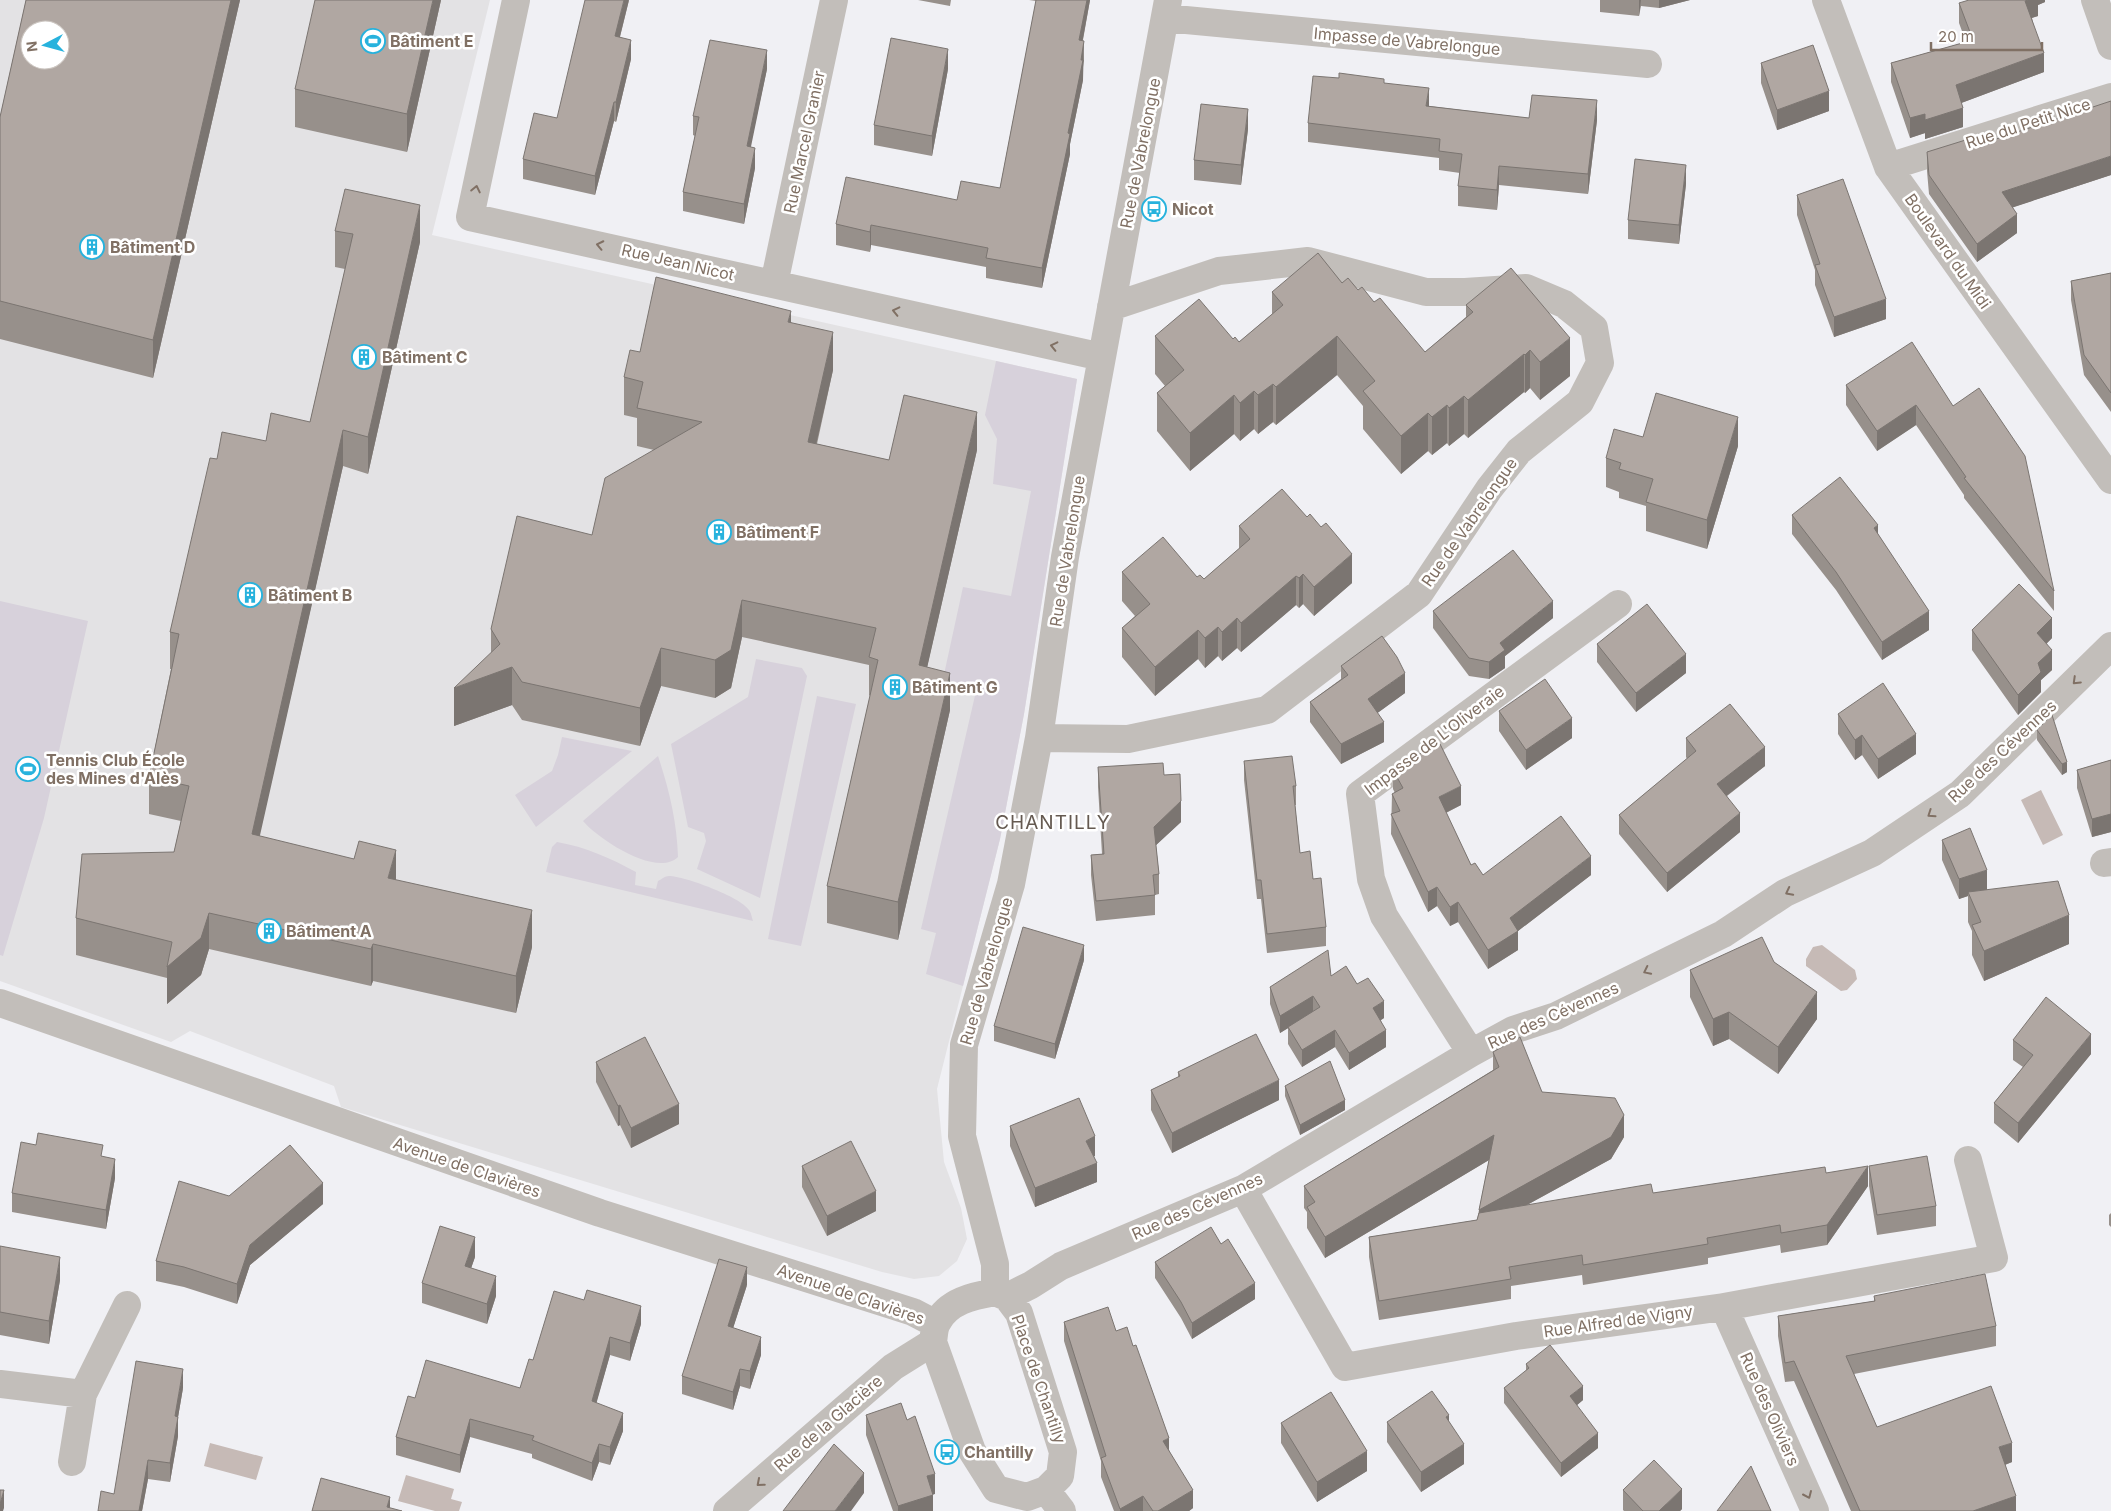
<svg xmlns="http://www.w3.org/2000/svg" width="2111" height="1511" viewBox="0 0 2111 1511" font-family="Inter,sans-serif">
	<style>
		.built { fill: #e3e2e4; fill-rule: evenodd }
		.green { fill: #d7d1db }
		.water { fill: #c6bab6 }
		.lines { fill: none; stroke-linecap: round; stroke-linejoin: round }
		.minor { stroke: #c2beba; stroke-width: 28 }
		.wall { fill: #97908b }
		.shaded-wall { fill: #7b7571 }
		.building { fill: #b0a7a2; stroke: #7b7571; fill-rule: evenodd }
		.oneway { stroke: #807064 }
		.labels { text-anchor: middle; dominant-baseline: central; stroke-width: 5; stroke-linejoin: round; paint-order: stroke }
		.poi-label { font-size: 16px; font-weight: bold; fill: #807064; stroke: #fff; text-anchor: start }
		.street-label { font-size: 16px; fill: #807064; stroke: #fff }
		.quarter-label { font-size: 19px; letter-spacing: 1px; fill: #655a51; stroke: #fff }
	</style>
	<rect width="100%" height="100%" fill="#f0f0f4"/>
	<path class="built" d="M0 0H490L432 235 1077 379 1024 714 1000 839 937 1089 944 1162 961 1208 967 1239 957 1261 939 1276 914 1279 882 1272 341 1107 334 1086 190 1031 171 1042 0 981ZM30 30H60V60H30Z"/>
	<path class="green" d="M996 361 1077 379 1024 714 1000 839 963 986 926 974 936 933 921 929 977 687 943 679 963 587 1011 596 1031 491 993 484 997 439 985 415Z
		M0 601 88 621 44 818 3 956 0 955Z
		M756 659 802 668 807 676 760 898 697 869 706 841 704 833 688 827 671 744 748 697Z
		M817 696 856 704 801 946 768 939Z
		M562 737 632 751 536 827 515 795 552 771 558 755Z
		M658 756C669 789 677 822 678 857 657 878 598 839 583 821Z
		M557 842C586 847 610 858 636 872L635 885 656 889 658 881C662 879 665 876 669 876 684 876 741 897 749 910 751 912 752 918 753 921L546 872 552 847Z"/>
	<path class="water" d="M2041 790 2063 835 2043 845 2021 800Z
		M1822 945 1855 970 1857 979 1847 990 1841 991 1806 966V959L1813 947Z
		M210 1443 263 1457 256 1480 204 1466Z
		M406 1475 454 1489 451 1499 462 1502 459 1511H435L398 1501Z"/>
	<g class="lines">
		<path class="minor" d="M516 0 470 217 1102 357
			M1826 0 1888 167 2111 480
			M2095 0 2111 46
			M1165 18 1648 64
			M1888 167 2111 97
			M774 284 834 0
			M1039 738 1128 739 1267 710 1419 594 1489 489 1519 451 1580 402 1600 363 1594 328 1564 304 1526 288 1465 292H1426L1308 261 1219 271 1111 307
			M2104 863 2111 862
			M0 1003 600 1213 888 1304 913 1312 936 1324
			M1471 1053 1384 916 1371 879 1360 794 1618 604
			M1243 1189 1345 1367 1516 1336 1724 1307 1994 1258 1968 1160
			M995 1292V1264L962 1136 964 1045 1011 884 1039 738 1065 557 1168 0
			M995 1292 1007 1297 1019 1313 1063 1452 1060 1476 1046 1490 1027 1497 996 1489 972 1451 933 1342C934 1336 934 1328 937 1323 948 1301 973 1296 995 1292Z
			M1007 1297 1031 1285 1061 1266 1243 1189 1471 1053 1513 1030 1556 1016 1723 934 1785 893 1872 853 1960 794 2111 646
			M1724 1307 1815 1511
			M0 1384 83 1394
			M72 1462 83 1394 127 1305
			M1046 1490 1062 1511
			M727 1511 893 1367 933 1342"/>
	</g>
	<path class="wall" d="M26 0H240L153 378 0 339V117Z
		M441 0 407 152 295 127V89Z
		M629 0 620 37 631 59 616 122 614 121 595 195 523 179V159L557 118Z
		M918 0H951L950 6Z
		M1029 0H1090L1083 40 1084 61 1083 67V80L1070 144V154L1042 288 986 278V267L871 245 870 252 836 245V224L957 200 1000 188 1036 1Z
		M1600 0H1690L1659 8 1641 6 1639 16 1600 12Z
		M2045 0V2L2038 5V16L2032 18 2044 72 1961 103 1963 127 1925 139V133L1910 138 1891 82V63L1966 42 1959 23V3Z
		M1761 63 1829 111 1777 130 1761 83Z
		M767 69 750 147 755 168 744 224 683 211V192L695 136 693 135V116Z
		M948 69 932 156 874 145V125Z
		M1339 78 1384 83 1429 106 1529 118 1597 120 1588 194 1499 185 1497 210 1458 206V186L1460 173 1439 170V158L1308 142V123Z
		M1248 129 1241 185 1194 180V160Z
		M1975 146 2111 175 2013 207 2017 233 1977 262 1929 194 1927 171V152Z
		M1686 184 1679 244 1628 239V220Z
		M1797 195 1886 319 1834 337 1815 285V270L1797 215Z
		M335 231 420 242 368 474 343 466 259 836 396 880 532 947 516 1013 373 981 371 986 209 949 201 975 167 1004V978L76 955V918L174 852 181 821 149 814V777L171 669H170V632L217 459 266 441 310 422 345 269 335 267Z
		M2111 273V412L2084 375 2071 300V281Z
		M1342 283 1358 290 1374 302 1425 352 1466 317V305L1570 376 1540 400 1530 388 1525 393 1524 392 1468 438 1464 434 1449 446 1447 443 1432 455 1428 451 1401 474 1363 429V406L1337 375 1276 425 1273 422 1258 434 1254 429 1240 441 1234 434 1190 471 1157 431V393L1165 386 1155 374V336L1233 339 1239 342 1272 314V292Z
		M791 322 833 370 817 444 889 460 977 450 927 667 950 710 898 940 827 923V886L870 696 869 695V665L742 637 731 688 715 698 661 686 640 746 522 720 512 705 454 726 491 653V629L592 535 654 450 637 446V418L624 415V377L640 352Z
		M1846 385 1953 406 2054 591V611L1964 498V495L1916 425 1877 451 1846 405Z
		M1643 437 1738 446 1707 549 1646 531V506L1619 498V492L1606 487V458Z
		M1792 515 1878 534 1929 630 1882 660 1836 590 1792 534Z
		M1239 526 1352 583 1314 616 1303 604 1299 608 1296 605 1241 652 1237 648 1222 661 1218 656 1205 668 1198 659 1155 696 1122 657V628L1135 616 1122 601V572L1204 579 1239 549Z
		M1433 611 1553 618 1505 656V668L1489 679 1469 676 1433 628Z
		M1972 630 2052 638 2047 643 2052 670 2041 680V692L2018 715 1972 650Z
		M1597 644 1686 673 1636 712 1597 662Z
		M1341 666 1405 693 1377 713 1384 742 1341 764 1310 722V702L1341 679Z
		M1499 711 1572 738 1526 770 1499 731Z
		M1838 714 1916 754 1878 779 1862 755 1855 760 1838 734Z
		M2052 715 2067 772 2062 775 2037 740V730Z
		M1686 738 1765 766 1727 796 1740 832 1667 892 1619 834V815L1687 759 1686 757Z
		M2111 760V832L2092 837 2077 788V770Z
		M1244 761 1296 786V805H1295L1300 853 1313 879 1326 927V946L1267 953 1261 899H1257L1244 780Z
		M1098 767 1164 775 1181 822 1156 845 1159 874V894L1155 895V915L1096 921 1091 875V855L1102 854 1098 787Z
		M1393 770 1461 805 1446 813 1471 865 1483 875H1591L1518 931V950L1488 969 1458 922 1450 926 1437 906 1428 912 1391 834 1392 794 1395 793 1393 789Z
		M1942 840 1987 890 2069 944 1984 981 1972 955V931L1968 922V896L1959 899 1942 860Z
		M1084 960 1055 1059 994 1041V1026Z
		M1774 962 1817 1019 1778 1074 1729 1039 1713 1046 1690 997V970Z
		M1331 976 1357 984 1384 1018 1381 1020 1386 1047 1349 1070 1335 1047 1302 1067 1288 1044V1028L1280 1033 1270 1004V987Z
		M2013 1040 2091 1054 2018 1143 1994 1123V1103L2023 1067 2013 1060Z
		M1493 1052 1542 1092 1624 1137 1611 1159 1527 1205 1653 1193 1826 1173 1868 1186 1827 1245 1781 1253 1780 1245 1708 1258V1264L1583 1285 1582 1275 1511 1286V1299L1379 1320 1369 1257V1237L1477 1220 1489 1160 1325 1258 1307 1228V1212L1304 1208V1186L1493 1070Z
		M596 1062 679 1124 631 1148 620 1125 618 1126 596 1082Z
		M1178 1072 1279 1100 1172 1153 1151 1110V1090L1178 1077Z
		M1285 1086 1345 1110 1300 1135 1285 1096Z
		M1010 1126 1095 1156H1094L1097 1182 1035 1207 1010 1146Z
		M103 1157 115 1178 106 1229 12 1212V1193Z
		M802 1166 876 1211 827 1236 802 1187Z
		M1869 1166 1936 1206V1226L1877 1235 1869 1186Z
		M229 1196 323 1204 250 1265 237 1304 184 1287 156 1281V1261Z
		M2111 1213V1227L2109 1225V1215Z
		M0 1246 60 1280 49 1344 0 1335Z
		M475 1257 471 1268 496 1296 487 1324 422 1303V1283Z
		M1155 1262 1255 1299 1192 1339 1181 1318 1155 1278Z
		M747 1285 733 1328 761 1355 750 1389 740 1386 733 1410 682 1394V1376Z
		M1874 1296 1996 1326V1346L1854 1374 1877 1427 2012 1462 2005 1465 2016 1511H1851L1794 1381 1785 1382 1778 1336V1316L1874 1301Z
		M1064 1322 1116 1331 1169 1450 1193 1508 1189 1511H1114L1101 1477V1461L1064 1341Z
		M641 1324 630 1361 610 1355 596 1403 623 1431 610 1465 599 1462 592 1481 532 1458V1454L470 1437 460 1473 396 1455V1437L415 1398 520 1388 533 1360Z
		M1526 1364 1583 1400 1577 1405 1598 1448 1561 1477 1504 1403V1388L1526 1371Z
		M183 1388 178 1417V1436L170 1482 148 1479 142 1511H98L114 1494Z
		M866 1415 907 1420 935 1494H933V1511H893L866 1435Z
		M1387 1422H1449L1464 1464 1421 1492 1387 1442Z
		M1281 1423 1367 1471 1317 1502 1281 1443Z
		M1623 1490 1682 1509 1680 1511H1624L1623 1510Z"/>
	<path class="shaded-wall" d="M231 0H240L153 378V340Z
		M433 0H441L407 152V114Z
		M624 0H629L615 56V36Z
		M1087 0H1090L1079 60V40Z
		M1639 0H1641L1639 16Z
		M1659 0H1690L1659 8Z
		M2028 0H2045V2L2038 5V16L2025 20V1Z
		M631 40V59L616 122V102Z
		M1084 41 1083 80 1070 144V154L1042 288V268L1068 133Z
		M948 49V69L932 156V136Z
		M767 50V69L747 166V146Z
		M2044 53V72L1956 105V85Z
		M1429 88V108L1426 106Z
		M1829 91V111L1777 130V110Z
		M1597 100V120L1588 194V174Z
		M614 102V121L595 195V176Z
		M1963 108V127L1925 139V120Z
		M1248 109V129L1241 185V165Z
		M1925 114V133L1910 138V118Z
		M755 148V168L744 224V204Z
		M2111 156V175L2002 211V192Z
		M1686 165V184L1679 244V225Z
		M1499 166V185L1497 210V190Z
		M420 205V242L368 474V437Z
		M2017 214V233L1977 262V244Z
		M871 225V245L870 252V232Z
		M1886 299V319L1834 337V317Z
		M791 311V349L788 322Z
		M833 332V370L808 480V442Z
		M1337 336V375L1276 425V387Z
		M1570 338V376L1540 400V362Z
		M1530 350V388L1525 393V355Z
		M1524 354V392L1468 438V400Z
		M1273 384V422L1258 434V395Z
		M1254 391V429L1240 441V403Z
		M1234 395V434L1190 471V433Z
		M1464 396V434L1449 446V408Z
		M1447 405V443L1432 455V417Z
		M1916 405V425L1877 451V431Z
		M977 412V450L919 703V665Z
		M1428 413V451L1401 474V436Z
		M1738 417V446L1707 549V520Z
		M343 430V466L252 871V834Z
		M1878 525V543L1874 528Z
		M1352 554V583L1314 616V587Z
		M1303 574V604L1299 608V578Z
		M1296 576V605L1241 652V623Z
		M742 600V637L731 688 715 698V660Z
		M1553 601V618L1505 656V668L1489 679V662L1500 643Z
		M1929 611V630L1882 660V642Z
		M1237 618V648L1222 661V632Z
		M2052 618V638L2037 653V633Z
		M1218 627V656L1205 668V638Z
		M1198 630V659L1155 696V667Z
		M661 648V686L640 746V708Z
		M2052 650V670L2041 680V692L2018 715V695L2038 663Z
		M1686 654V673L1636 712V693Z
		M512 667V705L454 726V688Z
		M950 673V710L898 940V902Z
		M1405 673V693L1368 720V699Z
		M1572 718V738L1526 770V750Z
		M1384 722V742L1341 764V744Z
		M1916 734V754L1878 779V759Z
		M1862 735V755L1855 760V740Z
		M1765 747V766L1717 803V784Z
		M2067 762V772L2062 775V764Z
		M1461 786V805L1439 816V797Z
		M1181 801V822L1154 847V827Z
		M1740 813V832L1667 892V873Z
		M2111 814V832L2092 837V819Z
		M396 850V887L388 878Z
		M1591 856V875L1518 931V950L1488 969V950L1510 918Z
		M1987 870V890L1968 892V896L1959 899V879Z
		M1437 887V906L1428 912V892Z
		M1458 902V922L1450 926V907Z
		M532 910V947L516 1013V976Z
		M209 913V949L201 975 167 1004V967Z
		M2069 915V944L1984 981V951Z
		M373 944V981L371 986V949Z
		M1084 945V960L1055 1059V1044Z
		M1817 992V1019L1778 1074V1047Z
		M1313 996V1013L1280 1033V1016Z
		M1384 1001V1018L1373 1025V1008Z
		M1729 1012V1039L1713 1046V1019Z
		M1335 1030V1047L1302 1067V1050Z
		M1386 1030V1047L1349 1070V1053Z
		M2091 1034V1054L2018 1143V1123Z
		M1279 1080V1100L1172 1153V1133Z
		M1345 1100V1110L1300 1135V1125Z
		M679 1104V1124L631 1148V1128Z
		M620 1105V1125L618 1126V1106Z
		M1624 1115V1137L1611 1159 1479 1231V1210Z
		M1494 1135V1157L1325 1258V1237Z
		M1095 1136V1156L1086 1160V1141Z
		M115 1159V1178L106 1229V1210Z
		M1097 1163V1182L1035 1207V1188Z
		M1868 1166V1186L1827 1245V1225Z
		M323 1183V1204L250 1265 237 1304V1284L250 1245Z
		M876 1191V1211L827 1236V1216Z
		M475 1237V1257L465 1286V1266Z
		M60 1257V1280L49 1344V1321Z
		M747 1267V1285L728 1344V1326Z
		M496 1276V1296L487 1324V1304Z
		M1255 1283V1299L1192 1339V1323Z
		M641 1306V1324L630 1361V1343Z
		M610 1337V1355L592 1419V1401Z
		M761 1337V1355L750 1389V1371Z
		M183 1369V1388L175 1435V1416Z
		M740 1369V1386L733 1410V1392Z
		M1583 1386V1400L1570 1411V1396Z
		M623 1413V1431L610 1465V1447Z
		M1449 1415V1435L1446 1417Z
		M178 1417V1436L170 1482V1463Z
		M470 1419V1437L460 1473V1455Z
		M1598 1433V1448L1561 1477V1463Z
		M1169 1438V1456L1163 1441Z
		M2012 1443V1462L1999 1467V1447Z
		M599 1444V1462L592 1481V1463Z
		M1464 1444V1464L1421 1492V1472Z
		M1367 1451V1471L1317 1502V1482Z
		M148 1460V1479L142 1511H139Z
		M864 1473V1493L851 1511H835Z
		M935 1474V1494L927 1496V1476Z
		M1682 1489V1509L1680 1511H1659Z
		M4 1490V1508L3 1511H0V1504Z
		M1193 1490V1508L1189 1511H1158Z
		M933 1495V1511H898V1506Z
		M1143 1496V1511H1120V1509Z
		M2016 1496V1511H1973Z
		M390 1497V1511L387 1507Z"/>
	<path class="building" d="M26 0H231L153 340 0 301V117ZM30 30H60V60H30Z
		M315 0H433L407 114 295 89Z
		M585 0H624L615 36 631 40 616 102H614L595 176 523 159 534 113 557 118Z
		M1036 0H1087L1079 40 1084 41 1081 60H1083L1068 133 1070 134 1042 268 986 258 988 248 871 225 870 232 836 224 846 177 957 200 961 181 1000 188Z
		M1969 0H2028L2025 1 2044 53 1956 85 1963 108 1925 120V114L1910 118 1891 63 1973 40 1959 3Z
		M891 38 948 49 932 136 874 125Z
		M710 40 767 50 747 146 755 148 744 204 683 192 699 117 693 116Z
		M1813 45 1829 91 1777 110 1761 63Z
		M1339 73 1384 79V83L1429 88 1426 106 1529 118 1532 95 1597 100 1588 174 1499 166 1497 190 1458 186 1462 154 1439 151 1440 139 1308 123 1313 76 1339 78Z
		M2111 101V156L2002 192 2017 214 1977 244 1929 175 1927 152 1972 138 1975 146Z
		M1201 104 1248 109 1241 165 1194 160Z
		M1635 159 1686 165 1679 225 1628 220Z
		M1843 179 1886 299 1834 317 1815 265 1820 264 1797 195Z
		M345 189 420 205 368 437 343 430 252 834 354 859 359 841 396 850 388 878 532 910 516 976 373 944 371 949 209 913 201 938 167 967 172 942 76 918 82 854 174 852 189 786 149 777 179 634 170 632 210 458 217 459 222 432 266 441 271 413 310 422 353 234 335 231Z
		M1318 253 1342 283 1348 278 1358 290 1362 287 1374 302 1380 298 1425 352 1473 312 1466 305 1511 268 1570 338 1540 362 1530 350 1525 355 1524 354 1468 400 1464 396 1449 408 1447 405 1432 417 1428 413 1401 436 1363 391 1375 381 1337 336 1276 387 1273 384 1258 395 1254 391 1240 403 1234 395 1190 433 1157 393 1184 370 1155 336 1199 299 1233 339 1235 337 1239 342 1283 305 1272 292Z
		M2111 273V393L2084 355 2071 281Z
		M656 277 791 311 788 322 833 332 808 442 889 460 904 395 977 412 919 665 950 673 898 902 827 886 878 660 869 657 876 628 742 600 731 650 715 660 661 648 640 708 522 682 512 667 454 688 500 644 491 629 517 516 592 535 605 478 702 422 637 408 643 382 624 377 630 350 640 352Z
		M1912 342 1953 406 1979 388 2025 456 2054 591 1964 478 1966 477 1916 405 1877 431 1846 385Z
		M1656 393 1738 417 1707 520 1646 502 1653 479 1619 469 1621 463 1606 458 1614 429 1643 437Z
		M1840 477 1878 525 1874 528 1929 611 1882 642 1836 572 1792 515Z
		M1282 489 1307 517 1310 514 1321 527 1326 523 1352 554 1314 587 1303 574 1299 578 1296 576 1241 623 1237 618 1222 632 1218 627 1205 638 1198 630 1155 667 1122 628 1150 604 1122 572 1163 537 1197 577 1200 575 1204 579 1250 539 1239 526Z
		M1513 550 1553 601 1500 643 1505 650 1489 662 1469 658 1433 611Z
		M2019 584 2052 618 2037 633 2052 650 2038 663 2041 672 2018 695 1972 630Z
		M1647 604 1686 654 1636 693 1597 644Z
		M1382 636 1397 657 1405 673 1368 699 1384 722 1341 744 1310 702 1348 675 1341 666Z
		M1545 679 1572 718 1526 750 1499 711Z
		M1883 683 1916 734 1878 759 1862 735 1855 740 1838 714Z
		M1730 704 1765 747 1717 784 1740 813 1667 873 1619 815 1696 751 1686 738Z
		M2052 715 2067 762 2062 764 2037 730Z
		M1440 744 1461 786 1439 797 1471 865 1475 863 1483 875 1561 816 1591 856 1510 918 1518 931 1488 950 1458 902 1450 907 1437 887 1428 892 1391 814 1400 811 1392 794 1403 788 1393 770 1403 762Z
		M1292 756 1296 786H1293L1300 853 1310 851 1313 879 1321 878 1326 927 1267 934 1261 880H1257L1244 761Z
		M2111 760V814L2092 819 2077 770Z
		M1163 763 1164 775 1180 774 1181 801 1154 827 1159 874 1153 875 1155 895 1096 901 1091 855 1104 854 1098 767Z
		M1970 828 1987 870 1959 879 1942 840Z
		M2058 881 2069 915 1984 951 1972 925 1981 922 1968 892Z
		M1023 927 1084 945 1055 1044 994 1026Z
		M1762 937 1774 962 1817 992 1778 1047 1729 1012 1713 1019 1690 970Z
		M1328 950 1331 976 1346 966 1357 984 1368 978 1384 1001 1373 1008 1386 1030 1349 1053 1335 1030 1302 1050 1288 1027 1320 1007 1313 996 1280 1016 1270 987Z
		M2046 997 2091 1034 2018 1123 1994 1103 2033 1055 2013 1040Z
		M1256 1034 1279 1080 1172 1133 1151 1090 1180 1076 1178 1072Z
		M645 1037 679 1104 631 1128 620 1105 618 1106 596 1062Z
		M1520 1037 1542 1092 1615 1098 1624 1115 1611 1137 1479 1210 1494 1135 1325 1237 1307 1207 1315 1202 1304 1186 1499 1067 1493 1052Z
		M1330 1061 1345 1100 1300 1125 1285 1086Z
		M1079 1098 1095 1136 1086 1141 1097 1163 1035 1188 1010 1126Z
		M38 1133 103 1145 101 1156 115 1159 106 1210 12 1193 21 1142 36 1145Z
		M851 1141 876 1191 827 1216 802 1166Z
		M290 1145 323 1183 250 1245 237 1284 184 1267 156 1261 179 1181 229 1196Z
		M1927 1156 1936 1206 1877 1215 1869 1166Z
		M1868 1166 1827 1225 1781 1233 1780 1225 1707 1238 1708 1244 1583 1265 1582 1255 1509 1267 1511 1279 1379 1301 1369 1237 1477 1220 1479 1213 1651 1184 1653 1193 1825 1167 1826 1173Z
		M440 1226 475 1237 465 1266 496 1276 487 1304 422 1283Z
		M1211 1227 1221 1244 1228 1239 1255 1283 1192 1323 1181 1302 1155 1262Z
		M0 1246 60 1257 49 1321 0 1312Z
		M719 1259 747 1267 728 1326 761 1337 750 1371 740 1369 733 1392 682 1376Z
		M1985 1274 1996 1326 1846 1356 1877 1427 1991 1386 2012 1443 1999 1447 2016 1496 1973 1511H1860L1794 1361 1785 1363 1778 1316 1875 1301 1874 1296Z
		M587 1290 641 1306 630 1343 610 1337 592 1401 623 1413 610 1447 599 1444 592 1463 532 1440 534 1436 470 1419 460 1455 396 1437 408 1396 415 1398 426 1360 520 1388 529 1359 533 1360 554 1291 584 1300Z
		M1108 1307 1116 1331 1127 1327 1133 1346 1136 1345 1169 1438 1163 1441 1193 1490 1158 1511H1153L1143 1496 1120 1509 1101 1458 1106 1456 1064 1322Z
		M1550 1345 1583 1386 1570 1396 1598 1433 1561 1463 1504 1388 1529 1368 1526 1364Z
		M136 1361 183 1369 175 1416 178 1417 170 1463 148 1460 139 1511H98L101 1491 114 1494Z
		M1432 1391 1449 1415 1446 1417 1464 1444 1421 1472 1387 1422Z
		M1331 1392 1367 1451 1317 1482 1281 1423Z
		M901 1403 907 1420 915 1416 935 1474 927 1476 933 1495 898 1506 866 1415Z
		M834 1444 864 1473 835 1511H783Z
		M1654 1460 1682 1489 1659 1511H1643L1623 1490Z
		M1751 1466 1771 1511H1717Z
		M321 1478 390 1497 387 1507 402 1511H312Z
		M0 1490H4L0 1504Z"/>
	<defs><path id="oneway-chevron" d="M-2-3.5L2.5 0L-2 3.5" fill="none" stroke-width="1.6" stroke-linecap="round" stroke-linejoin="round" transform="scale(1.25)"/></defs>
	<g class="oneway">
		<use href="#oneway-chevron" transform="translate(476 189) rotate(-78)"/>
		<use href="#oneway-chevron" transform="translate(600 245) rotate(-168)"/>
		<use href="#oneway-chevron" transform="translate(896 311) rotate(-167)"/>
		<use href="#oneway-chevron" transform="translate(1054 346) rotate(-167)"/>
		<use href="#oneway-chevron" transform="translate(2076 681) rotate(136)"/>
		<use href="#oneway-chevron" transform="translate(1931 814) rotate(146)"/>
		<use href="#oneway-chevron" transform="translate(1789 892) rotate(153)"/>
		<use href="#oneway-chevron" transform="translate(1647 971) rotate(154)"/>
		<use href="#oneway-chevron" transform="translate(760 1483) rotate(139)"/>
		<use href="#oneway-chevron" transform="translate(1808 1495) rotate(66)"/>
	</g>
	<defs>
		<symbol id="stadium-ring" viewBox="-11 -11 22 22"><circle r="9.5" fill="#fff" stroke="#27b2dd" stroke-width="1.5"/><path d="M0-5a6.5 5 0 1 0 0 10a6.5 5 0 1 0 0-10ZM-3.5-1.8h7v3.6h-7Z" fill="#27b2dd"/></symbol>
		<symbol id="bus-ring" viewBox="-11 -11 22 22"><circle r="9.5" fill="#fff" stroke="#27b2dd" stroke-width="1.5"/><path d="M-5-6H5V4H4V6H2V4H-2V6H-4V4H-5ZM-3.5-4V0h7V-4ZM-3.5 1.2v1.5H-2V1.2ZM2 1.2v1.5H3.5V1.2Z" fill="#27b2dd"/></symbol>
		<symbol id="building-ring" viewBox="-11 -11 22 22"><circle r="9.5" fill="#fff" stroke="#27b2dd" stroke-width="1.5"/><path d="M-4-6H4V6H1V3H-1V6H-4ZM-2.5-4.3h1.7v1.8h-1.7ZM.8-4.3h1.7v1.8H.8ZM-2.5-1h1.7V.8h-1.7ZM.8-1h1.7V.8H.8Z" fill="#27b2dd"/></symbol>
	</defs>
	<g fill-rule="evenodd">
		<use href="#stadium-ring" x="359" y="27" width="28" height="28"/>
		<use href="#bus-ring" x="1140" y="195" width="28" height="28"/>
		<use href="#building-ring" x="78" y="233" width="28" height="28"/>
		<use href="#building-ring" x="350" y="343" width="28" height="28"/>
		<use href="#building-ring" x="705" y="518" width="28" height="28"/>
		<use href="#building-ring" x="236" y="581" width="28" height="28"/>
		<use href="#building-ring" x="881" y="673" width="28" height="28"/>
		<use href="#stadium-ring" x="14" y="755" width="28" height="28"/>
		<use href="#building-ring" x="255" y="917" width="28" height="28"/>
		<use href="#bus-ring" x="933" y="1438" width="28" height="28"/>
	</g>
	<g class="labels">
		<g class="poi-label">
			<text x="390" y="41">Bâtiment E</text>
			<text x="1172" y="209">Nicot</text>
			<text x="110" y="247">Bâtiment D</text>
			<text x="382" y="357">Bâtiment C</text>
			<text x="736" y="532">Bâtiment F</text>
			<text x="268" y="595">Bâtiment B</text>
			<text x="912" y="687">Bâtiment G</text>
			<text x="46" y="760">Tennis Club École<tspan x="46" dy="18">des Mines d'Alès</tspan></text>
			<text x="286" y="931">Bâtiment A</text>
			<text x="964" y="1452">Chantilly</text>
		</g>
		<g class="street-label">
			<text transform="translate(1407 41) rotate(5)">Impasse de Vabrelongue</text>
			<text transform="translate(2028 123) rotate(-18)">Rue du Petit Nice</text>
			<text transform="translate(804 142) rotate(-78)">Rue Marcel Granier</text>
			<text transform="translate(1140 153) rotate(-79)">Rue de Vabrelongue</text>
			<text transform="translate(1948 251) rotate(55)">Boulevard du Midi</text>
			<text transform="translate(678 262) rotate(13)">Rue Jean Nicot</text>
			<text transform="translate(1469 522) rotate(-55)">Rue de Vabrelongue</text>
			<text transform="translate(1067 551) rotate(-81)">Rue de Vabrelongue</text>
			<text transform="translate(1434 740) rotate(-37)">Impasse de L'Oliveraie</text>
			<text transform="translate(2002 751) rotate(-43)">Rue des Cévennes</text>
			<text transform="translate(986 971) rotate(-74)">Rue de Vabrelongue</text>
			<text transform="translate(1553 1015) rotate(-24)">Rue des Cévennes</text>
			<text transform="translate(467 1167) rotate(19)">Avenue de Clavières</text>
			<text transform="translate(1197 1206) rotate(-24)">Rue des Cévennes</text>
			<text transform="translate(851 1294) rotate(19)">Avenue de Clavières</text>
			<text transform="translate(1618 1321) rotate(-8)">Rue Alfred de Vigny</text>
			<text transform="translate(1039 1379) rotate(71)">Place de Chantilly</text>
			<text transform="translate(1770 1409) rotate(66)">Rue des Oliviers</text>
			<text transform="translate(828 1423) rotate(-41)">Rue de la Glacière</text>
		</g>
		<g class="quarter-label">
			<text x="1053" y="822">CHANTILLY</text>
		</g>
	</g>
	<g transform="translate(45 45) rotate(264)"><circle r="24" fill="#ffffff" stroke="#ccc6c1"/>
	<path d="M0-4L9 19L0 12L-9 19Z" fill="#27b2dd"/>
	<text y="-8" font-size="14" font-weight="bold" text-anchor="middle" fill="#807064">N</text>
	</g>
	<path d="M1931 42v8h111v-8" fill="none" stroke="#807064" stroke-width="2.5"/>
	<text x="1938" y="42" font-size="15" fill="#807064" stroke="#ffffff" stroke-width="4" paint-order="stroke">20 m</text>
</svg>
